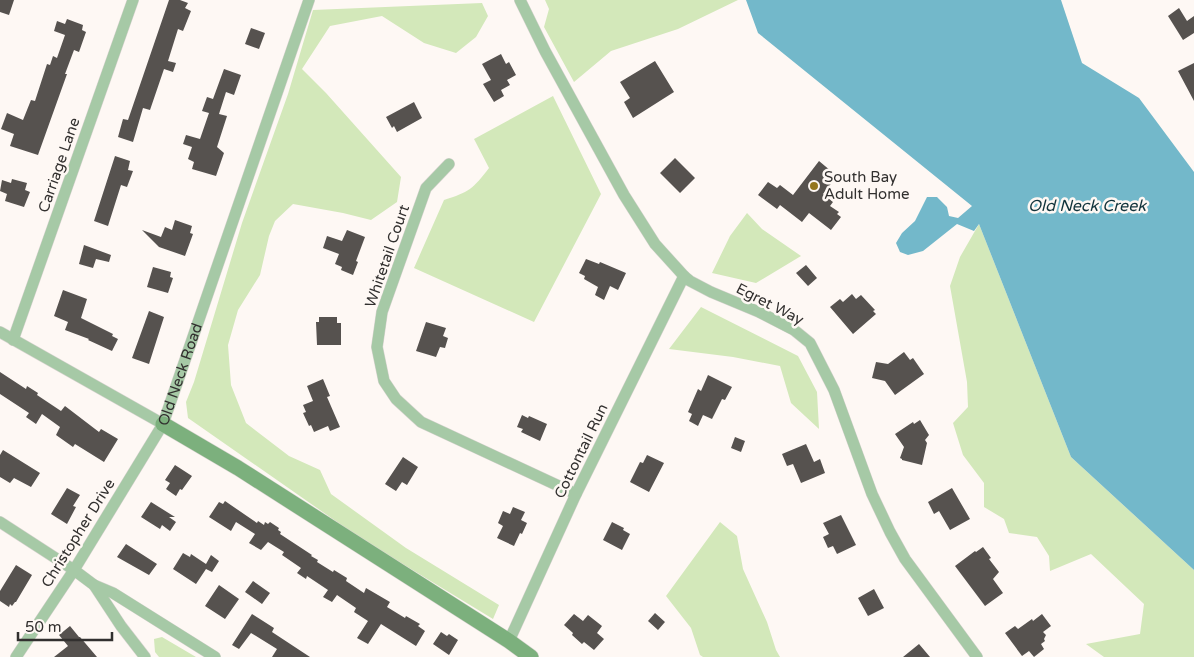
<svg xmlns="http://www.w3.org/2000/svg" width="1194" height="657" viewBox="0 0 1194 657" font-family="'Varela Round',sans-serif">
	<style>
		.green { fill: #d3e8ba }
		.water { fill: #73b8ca }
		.building { fill: #56524f }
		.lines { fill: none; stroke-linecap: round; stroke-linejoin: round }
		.street-casing { stroke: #d9d4d1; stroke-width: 12 }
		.secondary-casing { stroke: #d9d4d1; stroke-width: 16 }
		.street { stroke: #a6c9a6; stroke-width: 11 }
		.secondary { stroke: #7cb07d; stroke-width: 15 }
		.poi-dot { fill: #94761d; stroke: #fef8f4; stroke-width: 2 }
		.labels { text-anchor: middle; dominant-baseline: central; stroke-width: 5; stroke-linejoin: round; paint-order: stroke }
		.street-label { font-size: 15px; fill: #32302f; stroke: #fef8f4 }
		.poi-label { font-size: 15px; fill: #32302f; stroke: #fef8f4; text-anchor: start }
		.water-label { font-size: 16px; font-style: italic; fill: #11333b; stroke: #fef8f4 }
	</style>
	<rect width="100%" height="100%" fill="#fef8f4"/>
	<path class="green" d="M545 0H738L678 29 611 51 574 82 544 27 549 9Z
		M482 3 488 16 476 37 456 53 424 43 382 16 330 26 302 69 326 93 401 177 397 202 371 220 343 213 293 204 275 221 269 236 260 275 238 310 228 345 231 385 246 423 289 456 320 470 331 494 406 548 499 605 493 619 360 538 188 418 186 402 194 382 242 223 288 94 313 10Z
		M553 96 601 194 534 322 414 268 444 200C469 192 473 189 489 168L474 139Z
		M747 213 762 229 801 256 756 283 712 273 730 236Z
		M979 224 1071 457 1194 570V657H1104L1086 644 1140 634 1144 604 1091 554 1050 571 1049 556 1037 537 1009 533 1004 519 984 507V483L963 455 953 423 968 407 967 382 950 286 960 257Z
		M701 307 798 356 817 392 819 429 791 403 780 366 733 357 669 349Z
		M720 522 737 536 743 569 767 622 776 650 780 657H703L700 655 691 628 666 596Z
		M162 637 196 657H159L155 652 154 639Z"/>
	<path class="water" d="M746 0H1061L1082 63 1139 98 1194 172V570L1071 457 979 224 974 231 957 224 923 251 908 255 900 252 896 243 902 233 915 221 927 197H937L947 207 949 216 958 218 972 206 758 33Z"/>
	<path class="building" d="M0 0H14L9 15 0 12Z
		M169 0H180L188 3 185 8 191 11 183 31 178 29 168 61 176 63 173 72 164 69 150 110 143 108 133 142 118 137 123 119 128 120Z
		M1179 8 1187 21 1194 16V33L1183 40 1168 16Z
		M67 19 83 25 82 30 86 32 79 52 74 50 65 74H67L38 155 10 146 14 134 1 129 7 113 23 120 31 100 35 101 47 64 50 65 53 56 57 58 65 35 54 31 57 21 65 24Z
		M251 28 265 33 259 49 245 44Z
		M501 54 506 64 509 62 516 75 507 80 510 85 501 90 504 96 494 102 483 84 491 80 482 64Z
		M655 61 674 92 633 118 624 102 630 98 620 82Z
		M1194 63V101L1178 71Z
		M224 69 241 75 234 95 226 92 219 114 227 116 217 147 224 153 216 176 192 169 194 162 188 159 192 147 183 144 186 135 200 139 209 113 202 111 207 97 213 99Z
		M414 102 422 118 397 132 394 126 392 128 386 117Z
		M115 156 130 161 128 170 133 171 127 187 121 185 108 226 94 221Z
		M675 158 695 178 680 193 660 173Z
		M819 161 837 176 823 194 833 202 830 206 839 212 837 214 841 217 831 230 809 213 802 222 780 205 777 209 758 195 768 182 777 188 780 185 793 195Z
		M12 179 27 183 25 190 30 192 24 207 5 201 7 194 0 191 2 180 11 183Z
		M175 220 192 226 190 233 193 234 185 256 159 247 142 230 161 237 165 227 172 230Z
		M347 230 365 237 356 261 358 262 353 275 341 270 342 267 335 264 339 254 323 248 327 236 342 241Z
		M84 245 111 255 109 262 96 259 93 268 79 264Z
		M586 259 599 264 600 262 626 273 618 290 610 286 604 300 595 295 598 287 584 279 585 276 579 273Z
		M806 265 817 278 808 286 796 273Z
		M153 267 171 272 170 277 173 278 168 293 147 287Z
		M63 290 87 299 81 318 113 334 112 336 118 339 112 351 88 340 89 339 65 330 68 322 54 316Z
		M852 294 856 299 861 295 875 310 873 311 876 314 853 334 830 307 840 299 843 302Z
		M149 311 164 317 149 364 132 358Z
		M319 317H337V323H341V345H317L316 322H319Z
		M426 322 446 328 443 336 448 338 445 348 440 347 436 357 416 351Z
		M904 352 910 360 913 358 924 374 895 395 885 381 872 378 876 362 888 364Z
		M0 372 26 389 27 386 38 393 37 395 61 411 65 406 99 432 101 429 118 439 104 462 75 444 73 447 56 435 60 427 42 414 36 424 26 417 29 413 0 394Z
		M708 375 732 387 725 400 722 399 712 419 703 415 698 426 689 421 692 414 688 412 698 389 701 391Z
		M323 379 330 396 327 397 340 427 330 431 328 426 314 432 311 425 309 426 303 413 306 412 303 405 313 401 307 386Z
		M522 415 528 418 529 416 547 424 540 441 521 432 523 429 517 427Z
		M920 420 929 435 925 440 927 443 922 465 902 460V459L900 458 904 447 895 434 913 422 914 424Z
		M735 437 745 441 741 452 731 448Z
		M806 444 814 462 820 459 825 473 801 483 793 464 787 466 782 454Z
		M3 450 40 473 31 487 14 478 10 483 0 477V455Z
		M647 455 664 463 649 492 630 482 640 462 643 463Z
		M403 457 418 467 407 485 402 482 396 491 385 484Z
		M175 465 192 476 182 490 180 489 176 496 166 489 170 483 165 480Z
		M67 488 80 495 73 506 76 507 67 524 51 514Z
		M952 488 970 519 950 530 939 511 934 514 928 502Z
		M225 501 257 523 258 521 264 525 265 522 268 524 270 522 279 528 278 530 281 532 280 534 312 555 311 556 318 560 317 562 333 572 334 570 347 578 346 581 364 593 366 588 390 602 387 607 405 618 406 616 420 624 418 626 425 631 416 646 381 624 368 644 357 638 368 621 354 612 356 608 337 595 332 602 323 597 328 590 307 576 306 579 297 573 301 568 282 555 284 552 268 542 261 550 249 543 255 534 236 522 231 531 209 517 219 502 223 504Z
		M151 502 175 517H169L176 522 170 531 162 525 160 529 141 517Z
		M513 507 525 512 521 520 527 523 522 534 520 533 514 546 497 538 503 526 498 523 503 511 510 514Z
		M841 515 856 545 837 554 833 546 828 548 823 537 829 534 823 523Z
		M612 522 624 528 623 530 630 534 622 550 603 540Z
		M126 544 157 564 149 575 117 557Z
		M983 547 991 558 989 559 999 572 993 579 1003 593 985 606 955 566 975 551 976 552Z
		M183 553 190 557 191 554 206 564 211 555 219 561 212 572 206 569 196 584 173 569Z
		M16 565 32 575 16 602H15L12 606 10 604 9 607 0 601V591Z
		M253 581 270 593 262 604 245 592Z
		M219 585 239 599 225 619 205 606Z
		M874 589 884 608 868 616 858 598Z
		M655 613 665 622 658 630 648 621Z
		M252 614 274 628 272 632 310 657H272L277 649 251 633 239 649 232 645Z
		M574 614 583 621 588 615 602 626 597 633 604 639 594 650 584 642 582 644 572 635 573 633 564 625Z
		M1042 614 1051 626 1043 632 1046 635 1044 639 1045 641 1041 644 1044 649 1034 657 1029 651 1022 656 1005 633 1015 626 1018 629 1032 619 1033 621Z
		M70 626 79 637H80L97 657H54L68 646 59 635Z
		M441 632 447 636 449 634 458 640 449 655 433 644Z
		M919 644 930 657H903Z"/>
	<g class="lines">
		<defs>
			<g id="street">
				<path d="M520 0 545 51 624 195 655 244 684 276 690 281 711 292 759 312 794 330 810 343 834 390 872 494 890 532 905 559 977 657"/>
				<path d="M449 164 426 188 382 312 377 347 384 381 396 399 421 422 576 494"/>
				<path d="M0 332 163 424"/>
				<path d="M13 340 133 0"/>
				<path d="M0 522 74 570 94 585 113 593 215 657"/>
				<path d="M94 585 121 626 145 657"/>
				<path d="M509 641 576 494 684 276"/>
				<path id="s1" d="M16 657 74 570 163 424 309 0"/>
			</g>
			<path id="secondary" d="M163 424 238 468 509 641 531 657"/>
		</defs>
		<use href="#street" class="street-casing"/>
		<use href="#secondary" class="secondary-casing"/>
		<use href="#street" class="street"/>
		<use href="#secondary" class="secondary"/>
	</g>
	<circle class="poi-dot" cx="814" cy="186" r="5"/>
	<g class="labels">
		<g class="street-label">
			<text transform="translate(59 165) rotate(-71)">Carriage Lane</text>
			<text transform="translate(387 256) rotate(-71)">Whitetail Court</text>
			<text transform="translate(770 304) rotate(27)">Egret Way</text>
			<text stroke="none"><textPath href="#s1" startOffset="328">Old Neck Road</textPath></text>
			<text transform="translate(581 451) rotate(-64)">Cottontail Run</text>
			<text transform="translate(78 533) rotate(-58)">Christopher Drive</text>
		</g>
		<g class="poi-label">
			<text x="824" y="177">South Bay<tspan x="824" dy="17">Adult Home</tspan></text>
		</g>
		<g class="water-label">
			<text x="1087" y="206">Old Neck Creek</text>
		</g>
	</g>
	<path d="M18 632v8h94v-8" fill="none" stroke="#32302f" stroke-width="2.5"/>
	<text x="25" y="632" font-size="15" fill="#32302f" stroke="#fef8f4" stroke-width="4" paint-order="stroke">50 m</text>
</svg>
